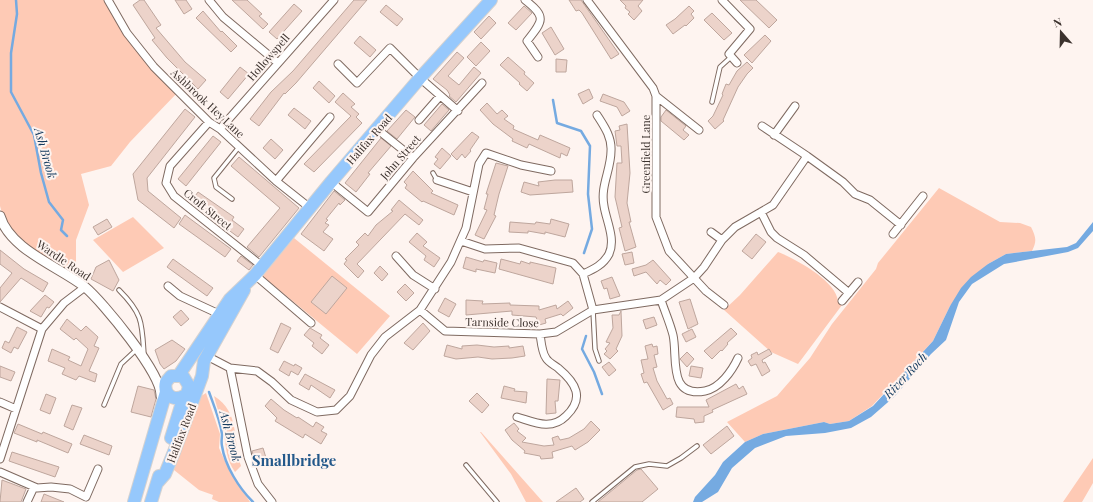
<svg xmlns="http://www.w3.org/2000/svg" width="1093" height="502" viewBox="0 0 1093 502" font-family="'Playfair Display',serif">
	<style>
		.green { fill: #fecab5 }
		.water { fill: #75aae1 }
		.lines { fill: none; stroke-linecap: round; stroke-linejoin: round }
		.stream { stroke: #75aae1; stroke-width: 2.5 }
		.building { fill: #ecd3ca; stroke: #bea69d }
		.service-casing { stroke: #7f6a61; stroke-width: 5.5 }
		.minor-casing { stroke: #7f6a61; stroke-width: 9 }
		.tertiary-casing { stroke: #7f6a61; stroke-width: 11 }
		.trunk-casing { stroke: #d4d2d1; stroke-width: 14 }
		.service { stroke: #fff; stroke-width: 3.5 }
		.minor { stroke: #fff; stroke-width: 7 }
		.tertiary { stroke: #fff; stroke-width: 9 }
		.trunk { stroke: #96c8fc; stroke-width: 12 }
		.labels { text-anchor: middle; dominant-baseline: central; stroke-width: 4; stroke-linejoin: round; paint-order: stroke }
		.street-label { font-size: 11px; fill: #3c322e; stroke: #fef4f0 }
		.water-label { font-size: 12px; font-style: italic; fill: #163c60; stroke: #fef4f0 }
		.district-label { font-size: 15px; font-weight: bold; fill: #23588a; stroke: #fef4f0 }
	</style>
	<rect width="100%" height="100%" fill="#fef4f0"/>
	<path class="green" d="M0 0H106L177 93 130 142 111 166 81 174 89 205 76 240V267L82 283 33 252 4 220 0 206Z
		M939 188 1000 222 1020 223 1031 227C1036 237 1037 241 1032 251L1006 254 988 264 950 306 933 341 872 406 849 421 830 424 824 422 763 434 745 442 727 422 777 396 810 358 832 324 876 269 878 263Z
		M133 217 164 248 123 272 93 240Z
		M294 238 390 316 357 354 261 275Z
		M778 252C796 259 836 281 838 301L842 305 798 364 771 352 724 310 740 295Z
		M206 393 220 434 219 448 229 470 250 502H219L212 499 213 495 199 490 174 470 198 398Z
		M214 396C241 413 232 440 241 466L235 472C226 459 226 447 224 433 222 421 217 408 214 396Z
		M480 432H481L543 502H526L511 474Z
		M1093 458V483L1082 502H1063Z"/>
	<path class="water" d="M1093 222V231L1078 248 1068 252 1004 264 972 284 959 302 946 340 931 354 895 396 871 417 851 428 825 433 786 436 755 448 732 468 718 492 702 502H693L695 497 715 475 723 462 745 442 763 434 824 422 830 424 849 421 873 406 933 341 950 306 961 288 971 277 988 264 1006 254 1067 247 1076 243Z"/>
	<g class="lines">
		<path class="stream" d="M16 0 17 14 11 53V92L34 135 41 173 49 202 63 220 61 230 67 236
			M553 100 557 123 581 131 590 146 588 194 592 229 584 253
			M586 336 582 349 594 372 602 394
			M209 392C214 406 220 420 222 434 222 438 221 442 222 446 225 466 239 488 253 502"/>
	</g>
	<path class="building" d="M140 0H144L161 25 156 28 185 62 206 80 198 89 167 58 152 40 155 38 133 5Z
		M175 0H186L192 9 184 14Z
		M232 0H247L262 14 259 16 268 24 263 29Z
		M354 0H367L296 83 285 94 284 93 259 126 250 119 271 92 293 71Z
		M569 0H581L619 54 611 59 582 13 579 10 576 11Z
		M620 0H643L638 6 642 11 634 20 628 14 630 12 625 8 626 6Z
		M740 0H756L777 20 769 28Z
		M294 4 302 11 277 39 269 32Z
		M386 5 403 19 397 26 380 12Z
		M524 6 532 13 516 30 508 23Z
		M689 6 694 11 691 14 694 18 686 26 685 25 673 34 666 25 675 19Z
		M203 11 221 32 222 31 237 46 231 52 196 18Z
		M712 13 732 33 724 40 704 20Z
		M489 16 496 23 481 39 474 32Z
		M551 27 564 49 555 55 542 33Z
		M765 35 771 41 752 63 744 55Z
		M360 36 376 50 370 57 354 43Z
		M481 42 490 51 476 66 467 57Z
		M457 52 464 58 448 76 459 85 474 67 481 73 456 102 449 96 450 95 447 90 433 79Z
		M508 57 525 72 524 74 534 83 527 91 519 84 520 83 500 65Z
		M556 59 567 60 566 72H556Z
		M747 62 753 68 747 74 738 87 723 120 724 121 715 129 708 121 713 116 723 95 722 94 726 84 729 85 737 71Z
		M240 67 249 74 228 99 220 92Z
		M319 81 335 96 329 103 313 88Z
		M589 89 593 98 583 104 578 94Z
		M343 93 355 104 351 107 359 114 356 117 362 123 314 172 304 164 351 116 335 102Z
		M603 94 624 102 630 111 622 116 617 107 600 101Z
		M487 103 497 114 502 110 508 116 504 119 514 126 513 129 538 140 540 135 570 148 567 156 561 153 560 158 529 144 527 148 512 141 513 139 493 124 480 110Z
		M442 104 449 110 431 131 424 125Z
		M294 108 311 121 305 129 288 115Z
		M185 109 195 117 147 178 148 191 181 218 174 228 138 200 133 174Z
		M406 110 415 117 397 139 387 131Z
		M666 110 686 126 683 130 689 135 684 140 661 121V117Z
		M627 124 630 173 627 203 631 222H629L636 247 625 251 619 228 622 227 615 197 617 163H622L621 146H617L615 131 620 130 619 126Z
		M472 132 479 137 470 150 471 151 465 158 462 154 457 160 451 154Z
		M213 136 221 142 186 186 178 179Z
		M381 138 391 146 368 173 370 174 356 192 345 183Z
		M271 139 283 150 275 159 263 148Z
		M442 148 451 156 440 169 434 164 438 159 435 157Z
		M239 157 299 208 259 257 247 247 280 208 231 166Z
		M496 163 508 166 499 194 494 215 496 216 484 239 475 235 487 210 484 209 488 194H486Z
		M413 171 433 191 431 193 458 205 454 215 423 201 422 202 405 188 407 185 404 182Z
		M555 180H572L573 192 530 195 521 192 524 182 539 186 538 182Z
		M334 191 345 200 340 205 339 203 326 219 328 220 325 223 329 225 323 232 333 239 324 251 301 234Z
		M198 192 234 217 232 220 244 229 238 237 191 202Z
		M399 200 423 220 419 225 405 214 357 264 364 271 358 278 344 264 347 260 345 259 359 245 356 242 365 233 368 236 376 225 393 211 391 210Z
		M185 215 231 249 225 257 179 224Z
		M107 219 112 227 98 235 93 227Z
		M551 219 569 224 565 237 545 232V234L528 231V233L509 232 510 222 535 224 536 222 550 224Z
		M417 233 427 242 423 246 440 258 434 267 424 260 426 256 409 242Z
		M756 234 766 242 752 259 742 251Z
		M0 250 24 269 48 283 43 292 21 278 0 302V288L12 273 0 264Z
		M632 252 634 263 625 265 622 254Z
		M241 256 253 265 249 270 237 261Z
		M466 257 483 262 484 260 497 263 495 273 476 269V272L463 268Z
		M173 259 213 288 207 296 167 267Z
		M501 259 520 264 521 261 530 264V262L556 268 553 284 499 269Z
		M109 260 119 280 113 291 91 279 96 267Z
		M653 260 671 280 666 285 660 280 657 284 646 272 634 276 632 269 646 265Z
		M380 266 388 274 382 281 374 273Z
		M332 276 347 288 326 314 311 302Z
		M612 277 620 296 610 299 607 288 604 289 601 281Z
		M405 284 414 293 406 301 397 292Z
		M45 295 54 302 49 308 47 307 41 317 30 311Z
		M445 298 456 304 449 317 438 311Z
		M690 299 698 324 688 329 679 302Z
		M466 300 483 301 482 304 510 303V305L539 306V310L556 305 557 309 568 301 573 308 563 316 561 314 545 319 546 323 539 325 536 317 512 315V311L466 315Z
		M181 310 189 319 181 326 173 317Z
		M621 311 622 336 616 349 618 351 610 359 604 354 607 351 605 349 610 343 606 342 613 328 612 315H619Z
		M654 317 657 325 646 329 643 320Z
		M67 319 81 331 86 326 98 337 94 346 99 348 89 371 97 374 95 382 79 376 76 380 62 374 65 368 48 361 52 349 70 357 68 360 81 366 88 349 76 338 74 340 60 329Z
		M281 323 291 328 278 353 270 349Z
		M423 323 430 331 413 350 404 343Z
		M17 327 27 332 18 349 14 347 11 353 2 348 5 341 9 343Z
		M310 328 322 335 320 338 329 345 322 354 312 346 314 343 304 335Z
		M731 328 737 334 727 343 728 344 722 351 721 350 712 359 704 351Z
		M692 329 696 337 686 342 682 334Z
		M172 340 185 349 176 361 164 369 160 364 155 350Z
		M652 344 653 347 657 346 658 354 654 355 657 367 653 368 657 381 667 399 670 398 673 404 663 410 647 382 644 383 641 374 644 373 641 360 648 359 645 346Z
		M447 345 462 349V346L477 345 494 347 509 346V348L523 346 525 356 512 358 492 359 478 357 456 359 444 356Z
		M769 349 772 354 762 360 763 363 765 362 770 371 762 376 756 364 751 366 748 361 752 358 751 355 757 352 758 355Z
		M687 352 694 359 687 367 680 359Z
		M284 361 294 366 295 364 302 368 298 375 291 371 289 376 279 370Z
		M609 362 616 370 609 376 602 367Z
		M0 366 15 372 11 381 0 377Z
		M691 366 703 368 701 378 689 376Z
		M305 374 335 390 330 398 311 385 309 390 299 384Z
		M547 379 560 380 558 401H555L556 413 546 414Z
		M736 384 739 389 743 386 747 394 712 410 713 412 704 416V422L695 423 694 419 676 417 677 407H709L706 400Z
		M138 386 154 390 156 399 151 417 131 412Z
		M504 386 515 389 514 391 527 392 526 403 501 398Z
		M477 393 489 405 482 413 469 401Z
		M46 394 56 398 50 414 40 410Z
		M271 399 284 410 297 418 298 417 313 427 316 422 324 427 321 431 327 434 321 444 305 434 303 438 275 421 277 418 265 406Z
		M72 405 82 408 73 430 64 426Z
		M591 421 600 430 588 442 575 450 572 446 552 452 553 458 541 459 540 456 524 453 525 451 512 440 505 430 514 423 519 429 517 431 526 438 522 442 544 446 554 445 552 438 558 436 560 440 569 438 584 429Z
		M18 424 42 434 43 432 72 444 68 453 37 440V442L14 433Z
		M727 426 734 436 711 454 703 445Z
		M84 435 112 446 109 455 80 444Z
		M263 448 267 461 256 464 252 451Z
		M12 452 59 467 55 477 9 461Z
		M641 469 658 489 642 502H598L637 470Z
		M2 480 26 489 21 502H0Z
		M576 488 584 499 580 502H556Z
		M44 494 64 502H41Z"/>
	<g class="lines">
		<defs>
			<path id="service" d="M712 102 720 67 731 57
				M433 173 437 180
				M232 199 216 187 214 178 239 147
				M119 290C143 314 142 323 144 355
				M593 310 595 349 599 361
				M104 405 121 364 136 350
				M466 465 497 502
				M592 502 635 467 649 464 667 466 681 458 697 446"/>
			<path id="minor" d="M108 0 127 33 154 67 209 122 220 129 276 181 310 208
				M209 0 223 17 278 63
				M525 0C547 17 543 21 527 41L538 57
				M587 0 653 88 656 96V217L669 251 706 291 724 305
				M722 0 750 29 729 54 737 63
				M338 64 357 83 390 48 420 78 458 111
				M656 96 699 130
				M419 120 440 96
				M209 122 170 166 166 183 174 196 262 266
				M762 126 807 156
				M220 129 334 0
				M377 129 413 158
				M774 135 795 106
				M437 180 473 192
				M276 181 330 117
				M331 182 368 212 413 158 482 83
				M761 212 771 232 777 238 804 255 849 293
				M711 232 722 240
				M893 234 923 196
				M461 241 485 249 519 248 573 263 583 274 593 310
				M396 256 413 275 435 289
				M583 274C594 269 603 265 609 254 616 239 606 220 604 206 600 186 611 170 611 151 612 137 604 126 597 115
				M255 275 311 323
				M168 286 180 296 219 314
				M661 300 694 278 704 267 722 240 735 227 773 205 807 156 843 182 855 194 870 200 901 225
				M842 301 858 282
				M0 307 42 329
				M420 310 445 331 540 334 556 332 593 310 661 300C665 312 670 323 673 335 678 357 667 398 705 391 720 388 732 371 738 358
				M205 355 230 368 248 457 258 484 272 502
				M230 368 257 371 272 382 291 400 317 412 336 410 350 396 371 355 385 337 420 310 451 262 466 228 479 164 486 153 521 165 551 171
				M0 402 16 409
				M517 417C534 422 551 431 566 416 585 398 576 383 558 368 554 365 548 362 546 358 542 353 541 341 540 334
				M0 459 42 329 64 303 85 287
				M0 472 37 488 51 487 70 489 86 497 98 469
				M27 502 34 487"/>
			<path id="tertiary" d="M0 216C10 250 60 267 85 287 103 302 162 374 161 396"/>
			<path id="trunk" d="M179 375 230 299 255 275 331 182 420 78 491 0
				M171 438 184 396 187 394 189 386 183 376H171L166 382C163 394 173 402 184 396
				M157 483 165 474 174 452 202 376 204 361 244 290
				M134 502 166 392
				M151 502 159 476"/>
		</defs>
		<use href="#service" class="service-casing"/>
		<use href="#minor" class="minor-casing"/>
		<use href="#tertiary" class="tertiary-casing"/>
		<use href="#trunk" class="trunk-casing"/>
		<use href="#service" class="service"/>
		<use href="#minor" class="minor"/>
		<use href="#tertiary" class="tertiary"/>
		<use href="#trunk" class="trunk"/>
	</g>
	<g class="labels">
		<g class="street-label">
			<text transform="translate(268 57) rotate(-49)">Hollowspell</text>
			<text transform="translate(208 103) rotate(43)">Ashbrook Hey Lane</text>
			<text transform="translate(369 139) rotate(-49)">Halifax Road</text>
			<text transform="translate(645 154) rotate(-90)">Greenfield Lane</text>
			<text transform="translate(400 157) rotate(-49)">John Street</text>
			<text transform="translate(208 209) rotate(39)">Croft Street</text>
			<text transform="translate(64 260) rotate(34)">Wardle Road</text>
			<text transform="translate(502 322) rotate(1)">Tarnside Close</text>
			<text transform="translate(181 433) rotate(-69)">Halifax Road</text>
		</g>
		<g class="water-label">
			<text transform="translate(46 153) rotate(74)">Ash Brook</text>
			<text transform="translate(905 375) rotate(-47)">River Roch</text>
			<text transform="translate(231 436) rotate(75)">Ash Brook</text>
		</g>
		<g class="district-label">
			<text x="294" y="460">Smallbridge</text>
		</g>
	</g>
	<g transform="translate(1061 32) rotate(340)" stroke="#fef4f0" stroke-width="3" paint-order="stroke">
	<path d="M0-3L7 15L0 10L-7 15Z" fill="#3c322e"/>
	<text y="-6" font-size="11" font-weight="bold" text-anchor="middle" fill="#3c322e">N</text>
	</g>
</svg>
